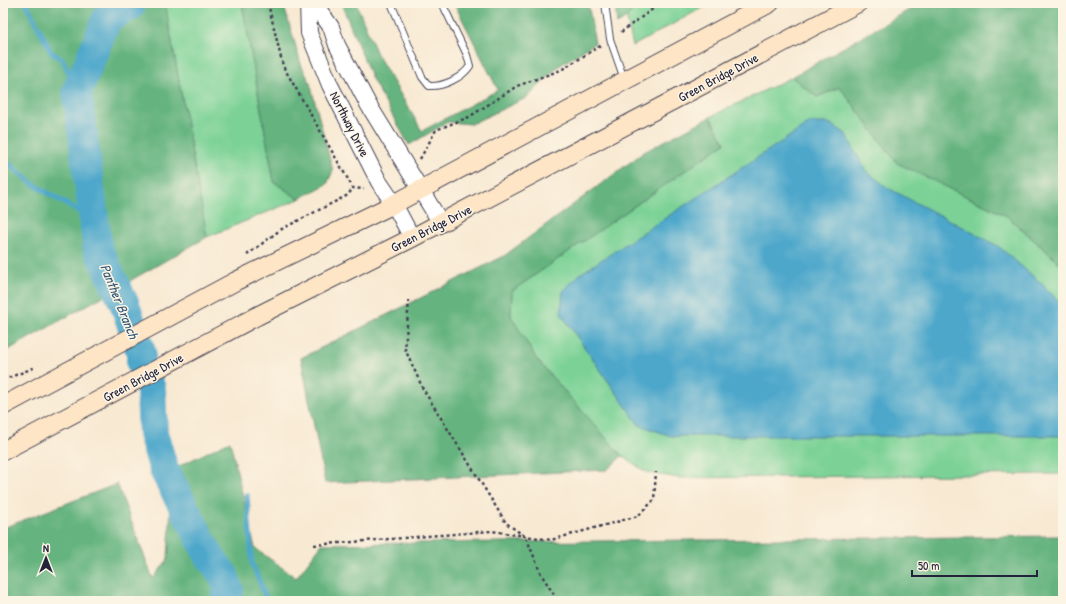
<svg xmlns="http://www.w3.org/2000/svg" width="1066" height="604" viewBox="0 0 1066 604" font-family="'Patrick Hand',sans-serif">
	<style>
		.green { fill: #7cd296; stroke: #4f7a68 }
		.forest { fill: #65b47f; stroke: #446b5d }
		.water { fill: #4da7cb; stroke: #386483 }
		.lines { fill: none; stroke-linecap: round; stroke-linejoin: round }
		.stream { stroke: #4da7cb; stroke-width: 5 }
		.river { stroke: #4da7cb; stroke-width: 30 }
		.service-casing { stroke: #424052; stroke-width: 8 }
		.tertiary-casing { stroke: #424052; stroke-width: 18 }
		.secondary-casing { stroke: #424052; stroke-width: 20 }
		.path { stroke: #424052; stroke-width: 2.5; stroke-dasharray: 3 3; stroke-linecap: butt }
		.service { stroke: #fff; stroke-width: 6 }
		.tertiary { stroke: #fff; stroke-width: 16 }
		.secondary { stroke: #fde5c5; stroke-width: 18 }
		.labels { text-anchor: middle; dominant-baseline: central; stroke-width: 3; stroke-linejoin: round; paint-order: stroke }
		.street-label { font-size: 13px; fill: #22223b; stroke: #fcf5e5 }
		.water-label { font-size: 14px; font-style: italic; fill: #335775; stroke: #fcf5e5 }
	</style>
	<rect width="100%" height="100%" fill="#fcf5e5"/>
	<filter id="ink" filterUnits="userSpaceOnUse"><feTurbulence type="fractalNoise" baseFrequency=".025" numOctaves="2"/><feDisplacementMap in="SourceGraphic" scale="8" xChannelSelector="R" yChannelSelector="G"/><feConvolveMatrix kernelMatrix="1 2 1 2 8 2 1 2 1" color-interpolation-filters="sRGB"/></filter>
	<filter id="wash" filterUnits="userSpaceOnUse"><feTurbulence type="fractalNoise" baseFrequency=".012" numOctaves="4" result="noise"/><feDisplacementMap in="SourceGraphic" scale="16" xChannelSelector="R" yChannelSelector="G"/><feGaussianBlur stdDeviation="0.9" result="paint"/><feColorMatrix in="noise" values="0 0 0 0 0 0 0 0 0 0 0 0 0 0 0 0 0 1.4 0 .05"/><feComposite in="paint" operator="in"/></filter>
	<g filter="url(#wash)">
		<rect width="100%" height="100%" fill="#f8e9d2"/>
		<path class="green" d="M165 3H242L274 182 299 199 207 237Z
			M623 3H711L633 46Z
			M792 77 817 97 840 87 897 163 1007 216 1063 266V474L679 478 648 473 622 456 537 360 511 316 512 291 725 143 710 117Z"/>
		<path class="forest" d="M3 3H165L207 237 3 353Z
			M242 3H283L301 64 310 83 333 171 327 184 299 199 274 182Z
			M341 3H356L377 54 422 131 498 90 454 3H588L595 43 559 66 528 97 471 124 448 122 409 145 372 79Z
			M615 3H629L632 11 625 19 617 24Z
			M921 3H1063V266L1007 216 897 163 840 87 817 97 792 77Z
			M710 117 725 143 512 291 511 316 537 360 622 456 607 470 325 483 301 358 504 256 644 152Z
			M230 441 255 548 296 578 322 544 1063 536V601H3V528L117 484 153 579 168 559 173 469Z"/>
		<path class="water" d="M810 123H829L845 133 866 171 888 188 998 246 1041 283 1063 306V436H671L639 425 561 314 563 291 580 274Z"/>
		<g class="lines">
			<path class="stream" d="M26 3 51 52 63 60 77 92
				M3 159 33 184 93 220
				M247 495 252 563 267 601"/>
			<path class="river" d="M128 3 130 6 107 18 77 92 98 250 125 305 141 352V363L151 389 153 433 164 470 209 555 224 576 229 590 225 601"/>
		</g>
	</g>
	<g filter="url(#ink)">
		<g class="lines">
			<defs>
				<path id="service" d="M391 3 422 77 429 86C443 87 462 78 470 66L467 55 442 3
					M605 3 610 39 624 79"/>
				<path id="tertiary" d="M308 3 309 33 330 85 379 182 394 204 412 238
					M314 3 331 27 337 45 368 104 441 223"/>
				<path id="secondary" d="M3 406 236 281 394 204 770 3
					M3 451 257 316 412 238 858 3"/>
			</defs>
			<use href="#service" class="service-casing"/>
			<use href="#tertiary" class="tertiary-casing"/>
			<use href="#secondary" class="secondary-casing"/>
			<path class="path" d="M268 3 283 66 353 188 364 189
				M621 32 661 3
				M420 159 436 130 469 117 517 86 561 70 602 45
				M247 255 280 230 348 195 353 188
				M409 300 405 349 423 389 506 523 526 537 541 574 558 601
				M3 380 36 367
				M314 545 492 531 551 540 638 516 654 500 656 472"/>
			<use href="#service" class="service"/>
			<use href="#tertiary" class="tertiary"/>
			<use href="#secondary" class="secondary"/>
		</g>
	</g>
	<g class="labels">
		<g class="street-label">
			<text transform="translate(718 77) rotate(-28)">Green Bridge Drive</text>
			<text transform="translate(350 124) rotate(63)">Northway Drive</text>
			<text transform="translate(431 228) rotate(-27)">Green Bridge Drive</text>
			<text transform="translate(143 377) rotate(-28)">Green Bridge Drive</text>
		</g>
		<g class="water-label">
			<text transform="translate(120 301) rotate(68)">Panther Branch</text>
		</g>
	</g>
	<rect width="1066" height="604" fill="none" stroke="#fcf5e5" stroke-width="16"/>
	<g transform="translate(46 558)" stroke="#fcf5e5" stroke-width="3" paint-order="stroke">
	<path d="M0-3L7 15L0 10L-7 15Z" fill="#22223b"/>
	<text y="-6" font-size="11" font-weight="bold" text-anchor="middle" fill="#22223b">N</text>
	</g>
	<path d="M912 570v6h125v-6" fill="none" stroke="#22223b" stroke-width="2"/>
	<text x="918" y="570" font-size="12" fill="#22223b" stroke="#fcf5e5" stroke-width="3" paint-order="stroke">50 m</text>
</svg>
